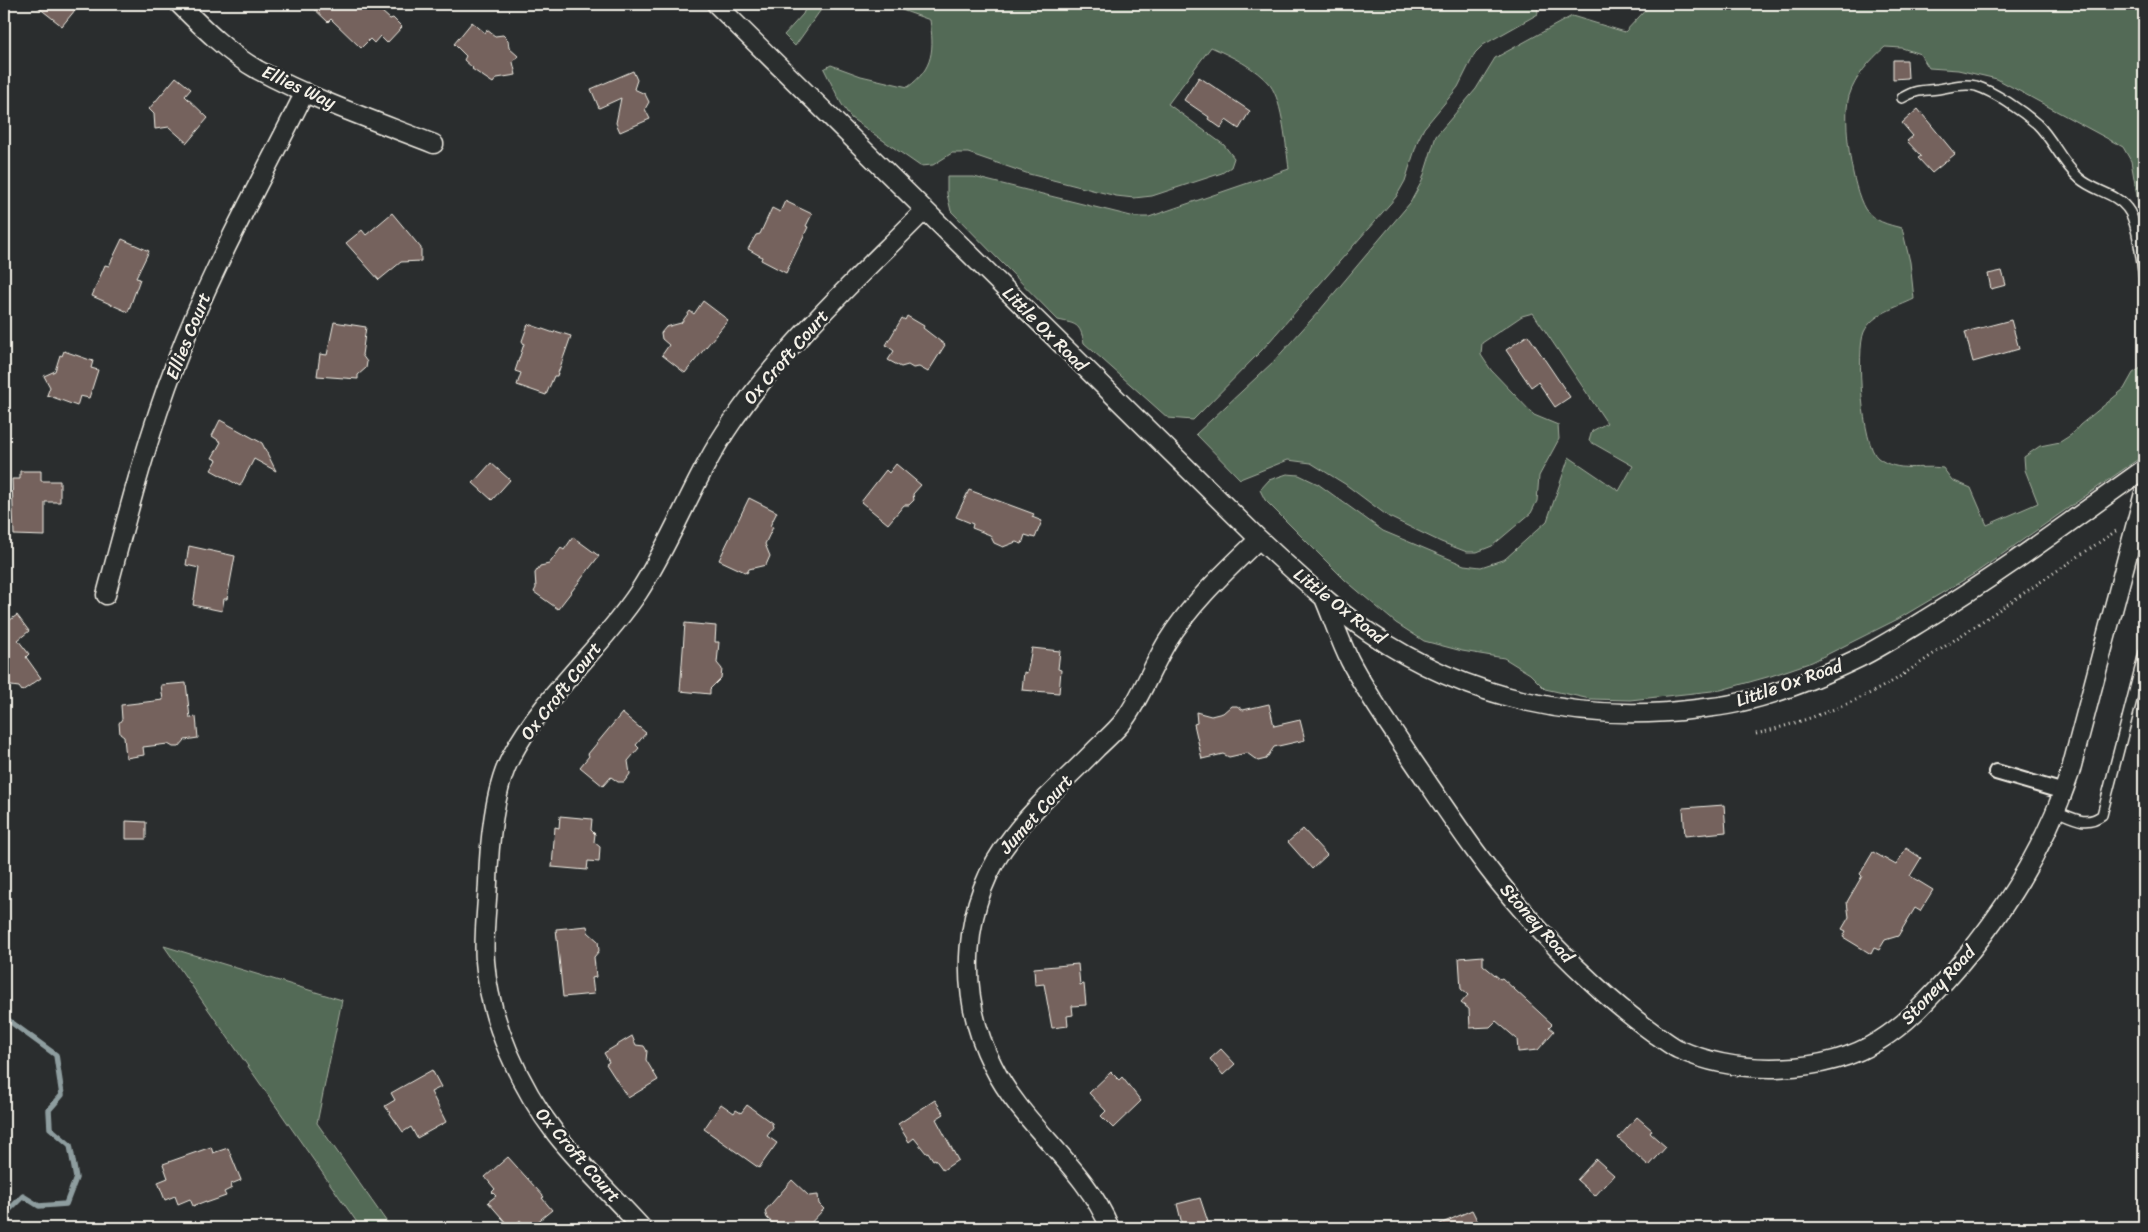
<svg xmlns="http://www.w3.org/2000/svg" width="2148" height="1232" viewBox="0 0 2148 1232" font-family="Sriracha,sans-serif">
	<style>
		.green { fill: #536a56; stroke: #a4ae9f }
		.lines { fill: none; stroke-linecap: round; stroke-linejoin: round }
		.stream { stroke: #8e9d9f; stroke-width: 5.5 }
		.building { fill: #74625d; stroke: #f4f1e8 }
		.service-casing { stroke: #f4f1e8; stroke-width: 12 }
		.pedestrian-casing { stroke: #f4f1e8; stroke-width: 18 }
		.minor-casing { stroke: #f4f1e8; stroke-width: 21 }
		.path { stroke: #f4f1e8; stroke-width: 3; stroke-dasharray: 1 4; stroke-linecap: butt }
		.service { stroke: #2a2d2e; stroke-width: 9 }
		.pedestrian { stroke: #2a2d2e; stroke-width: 14 }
		.minor { stroke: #2a2d2e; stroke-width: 18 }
		.labels { text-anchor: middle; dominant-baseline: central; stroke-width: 5; stroke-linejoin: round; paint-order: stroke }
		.street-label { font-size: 18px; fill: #f4f1e8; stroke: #2a2d2e }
	</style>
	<rect width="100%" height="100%" fill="#2a2d2e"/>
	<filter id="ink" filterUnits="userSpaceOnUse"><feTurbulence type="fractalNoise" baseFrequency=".02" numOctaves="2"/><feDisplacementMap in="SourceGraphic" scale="10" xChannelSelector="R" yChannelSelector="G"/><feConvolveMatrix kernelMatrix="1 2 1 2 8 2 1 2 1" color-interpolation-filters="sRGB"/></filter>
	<g filter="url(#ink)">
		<path class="green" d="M807 4H825L795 46 784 35 803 14Z
			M885 4H1537L1538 14 1483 45 1475 53 1458 87 1424 128 1418 140 1405 181 1396 197 1262 350 1193 420 1168 418 1084 343C1080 323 1076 324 1058 320L951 211 947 194V177H974L1135 217H1149L1289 169C1286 147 1283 102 1270 85 1256 68 1231 56 1211 47L1168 104 1224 145 1234 158 1231 167 1222 173 1152 196 1134 198 1116 196 1029 174 968 153H952L933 165 920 166 851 118 841 103 824 69 831 65 861 76 908 87C934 68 934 49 930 20Z
			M1651 4H2144V236L2131 161 2123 147 1997 79 1958 70 1929 68 1920 54 1902 48 1885 47C1870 60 1855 77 1849 96 1842 121 1852 187 1865 209 1873 221 1889 225 1902 228L1910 262 1914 299C1896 308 1873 313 1864 332 1856 350 1862 446 1878 458 1898 473 1920 465 1943 468L1952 480 1971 488 1987 525 2038 503 2025 470 2024 457 2040 446 2060 442 2071 435 2080 425 2124 389 2133 373 2144 366V455L1974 574 1898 619 1812 662 1771 676 1721 690 1630 700 1590 699 1545 689 1530 674 1504 658 1462 651 1424 641 1396 623 1345 580 1265 500 1260 490 1269 480 1287 474 1299 475 1318 484 1383 531 1464 565 1481 567 1505 559 1547 521 1569 457 1619 491 1633 466 1589 441 1592 431 1607 423 1533 313 1522 316 1482 343 1481 355 1491 370 1534 415 1558 425 1559 439 1539 476 1537 501 1531 513 1492 546 1477 552H1467L1441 542 1389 517 1345 484 1311 463 1288 460 1240 479 1196 434 1273 362 1320 310 1410 203 1422 181 1436 136 1476 89 1495 58 1572 16 1625 32Z
			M164 946 342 1000 317 1123 391 1228H361Z"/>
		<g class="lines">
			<path class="stream" d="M4 1017 56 1055 62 1095 49 1110 50 1128 70 1145 76 1178 66 1204 39 1206 23 1196 4 1215"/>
		</g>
		<path class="building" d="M34 4H80L62 26Z
			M309 4H373L390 19 393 18 402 27 387 43 380 36 374 43 370 39 361 48 331 19 328 22Z
			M472 22 485 33 487 30 495 36 503 35 508 40 509 48 518 56 513 62 516 75 497 78 493 83 472 69 473 68 464 60 466 56 454 44Z
			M1893 60H1907L1908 78 1893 79Z
			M633 71 637 80 634 89 645 94 649 102 645 109 650 119 620 132 616 123 621 98 599 108 591 89Z
			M176 77 191 89 185 96 208 118 187 143 169 127 155 129 154 114 149 109Z
			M1199 77 1250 111 1239 129 1226 120 1221 128 1208 119 1209 117 1184 100Z
			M1918 109 1955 154 1932 173 1918 158 1921 156 1907 141 1913 136 1902 123Z
			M785 201 812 214 806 226 808 227 786 273 761 260 762 257 748 249 756 235 760 234 772 208 780 212Z
			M392 213 421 248V261L401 262 379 280 346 243 362 230 366 235Z
			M122 239 149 251 136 278 140 279 128 312 92 296 105 265 109 266Z
			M2002 271 2006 285 1991 289 1988 274Z
			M703 301 728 320 685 373 662 355 669 345 662 339 661 333 666 327 681 323 690 311 694 314Z
			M907 316 924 326 923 328 945 345 928 372 919 367 913 368 908 365 901 367 888 360 894 351 886 345 902 318 905 320Z
			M2011 320 2019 349 1973 362 1965 332Z
			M334 322 366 327 362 355 367 362 366 368 358 375V379L317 376 320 354 327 355Z
			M528 324 554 333 555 331 571 336 557 376H554L546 395 517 385 521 373 515 371 524 344 522 341Z
			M1528 335 1570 397 1555 407 1538 382 1531 387 1506 350Z
			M64 351 93 361 91 368 98 370 89 398 80 396 77 406 47 395 50 387 44 376 55 371 60 355 62 356Z
			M220 420 262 443 276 471 254 459 240 486 211 470 217 460 212 458 221 442 212 436Z
			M491 463 510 480 492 500 473 483Z
			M896 464 921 485 913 494 914 500 909 505H904L888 524 861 502 886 470 889 473Z
			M20 471H41V481H60V502H45V536L14 535 12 479H20Z
			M969 490 1034 514 1032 517 1042 521 1035 538 1025 535 1022 544 1016 542 1003 547 994 543 990 535 972 528 973 524 956 517Z
			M749 498 777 512 770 526 773 527 765 544 770 556 766 565 749 569 747 573 719 560Z
			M573 537 599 556 558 609 534 592 536 588 535 573 540 566 549 564 561 548 564 550Z
			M189 546 235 556 227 599H224L222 611 193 605 199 568 186 565Z
			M17 615 29 631 18 640 29 654 26 657 41 678 22 691 19 687 4 685V620L6 623Z
			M685 623 716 626 715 642H719L717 663 722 669 721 678 710 689V694L680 691Z
			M1032 648 1060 651 1058 669 1061 670 1059 693 1022 690 1024 672 1027 673Z
			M186 683 190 718 196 717 198 738 185 740 179 747H173L168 744 143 747 144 755 126 758 124 737 120 734 119 723 122 719 121 705 163 700 161 685Z
			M1269 704 1274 726 1300 720 1305 740 1274 747 1266 759 1258 761 1247 753 1229 757 1223 754 1202 759 1194 724 1197 723 1196 712 1211 716 1223 713 1231 706H1237L1243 710Z
			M622 713 646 733 636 745 639 748 628 761 630 774 624 782H618L611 777 603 786 580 767 589 756 588 754Z
			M1724 805 1726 832 1685 836 1683 808Z
			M560 816 592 819 591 830 595 834 594 842 600 847 599 862 588 861 587 870 552 867 555 827 559 828Z
			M126 821 146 822V839H126Z
			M1303 829 1327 855 1312 869 1288 842Z
			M1906 848 1921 858 1910 876 1933 890 1920 911 1915 908 1898 936 1885 940 1879 950 1874 948 1871 954 1843 937 1846 931 1842 929 1849 917 1847 902 1862 876 1860 874 1873 852 1896 865Z
			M587 926 588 932 598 941 599 951 594 957 596 977 592 978 594 994 563 997 556 929Z
			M1483 956V965L1500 979 1502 978 1552 1024 1549 1027 1554 1031 1538 1050 1518 1052 1517 1039 1496 1021 1490 1027 1470 1028 1469 1009 1461 1003 1468 995 1461 989 1459 958Z
			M1078 964 1080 985 1084 984 1086 1005 1072 1006 1073 1015 1067 1016 1068 1026 1052 1028 1044 984 1035 985 1034 968Z
			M632 1036 636 1045 644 1046 647 1051 646 1060 658 1080 628 1098 606 1064 609 1062 604 1053Z
			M1221 1049 1235 1064 1223 1075 1210 1059Z
			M432 1070 441 1087 431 1092 446 1122 417 1138 411 1127 403 1132 385 1106 395 1100 391 1093Z
			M1111 1072 1119 1080 1122 1077 1141 1101 1113 1128 1101 1116 1106 1111 1089 1093Z
			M935 1100 944 1114 936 1119 958 1160 943 1170 935 1159 933 1160 928 1152 926 1153 914 1138 909 1142 898 1124Z
			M721 1104 734 1113 736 1110 741 1113 747 1105 772 1123 773 1128 767 1136 777 1143 759 1168 704 1129Z
			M1637 1117 1652 1130 1650 1133 1666 1147 1649 1166 1618 1138Z
			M211 1147 213 1153 228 1148 241 1180 231 1184 232 1188 224 1192 226 1196 206 1203V1201L193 1206 190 1199 178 1204 175 1196 165 1200 158 1182 168 1178 163 1164Z
			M508 1157 544 1197 542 1198 552 1210 530 1228H527L520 1220 513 1227 508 1225 488 1202 496 1196 492 1192 495 1189 485 1177Z
			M1596 1159 1614 1175 1595 1196 1577 1180Z
			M792 1180 809 1196 818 1195 819 1204 824 1209 806 1228H778L767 1218 765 1211Z
			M1200 1198 1210 1228H1183L1177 1204Z
			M1472 1210 1481 1228H1431Z"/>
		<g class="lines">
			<defs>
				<path id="service" d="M1902 98C1918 89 1921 91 1938 89 1951 87 1963 83 1976 86 1995 92 2022 111 2037 124 2052 138 2062 163 2079 178 2093 191 2116 193 2127 208 2138 221 2141 260 2144 278
					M2056 811C2073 818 2086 827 2102 815L2144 653"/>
				<path id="pedestrian" d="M1996 772 2064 792"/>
				<path id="minor" d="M179 4C203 28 228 53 258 70 314 100 375 121 434 144
					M716 4 1259 539C1295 572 1330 606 1370 633 1466 699 1582 724 1697 709 1711 707 1727 706 1741 702 1782 693 1822 676 1859 658 1883 646 1906 631 1929 617 2003 572 2073 519 2144 469
					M106 595C127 516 147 438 176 362 211 269 261 181 305 92
					M1324 598C1333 619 1340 641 1350 661 1368 696 1392 728 1413 761 1448 812 1482 865 1523 911 1545 937 1569 961 1594 984 1613 1002 1633 1018 1655 1034 1663 1039 1670 1045 1678 1049 1737 1076 1825 1075 1880 1040 1906 1024 1926 1002 1946 980 2001 919 2044 850 2070 773L2144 493
					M642 1228C615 1198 581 1166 556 1134 520 1087 489 1020 485 961 483 935 487 908 488 882 489 846 494 788 511 757 543 696 600 650 638 593 674 538 695 475 732 422 786 343 858 278 925 210
					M1110 1228C1084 1165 1023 1127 993 1066 956 994 961 901 1012 837 1036 805 1068 778 1096 749 1105 740 1117 730 1125 719 1142 695 1152 667 1167 642 1191 603 1226 571 1259 539"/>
			</defs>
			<use href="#service" class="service-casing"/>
			<use href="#pedestrian" class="pedestrian-casing"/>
			<use href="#minor" class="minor-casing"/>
			<path class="path" d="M1756 734C1806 721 1849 706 1895 680L2116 531"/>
			<use href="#service" class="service"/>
			<use href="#pedestrian" class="pedestrian"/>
			<use href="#minor" class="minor"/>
		</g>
	</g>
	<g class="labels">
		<g class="street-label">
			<text transform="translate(299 87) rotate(25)">Ellies Way</text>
			<text transform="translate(1045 329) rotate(45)">Little Ox Road</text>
			<text transform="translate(188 336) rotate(-68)">Ellies Court</text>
			<text transform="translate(786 357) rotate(-49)">Ox Croft Court</text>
			<text transform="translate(1340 606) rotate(38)">Little Ox Road</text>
			<text transform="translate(1789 683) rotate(-19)">Little Ox Road</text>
			<text transform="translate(561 691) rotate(-52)">Ox Croft Court</text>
			<text transform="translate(1036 814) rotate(-48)">Jumet Court</text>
			<text transform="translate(1537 923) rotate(48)">Stoney Road</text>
			<text transform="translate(1938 985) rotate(-47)">Stoney Road</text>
			<text transform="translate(578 1155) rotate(49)">Ox Croft Court</text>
		</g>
	</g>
	<rect width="2148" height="1232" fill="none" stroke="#2a2d2e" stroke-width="20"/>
	<rect x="10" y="10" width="2128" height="1212" fill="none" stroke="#f4f1e8" stroke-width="2" filter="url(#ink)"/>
</svg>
